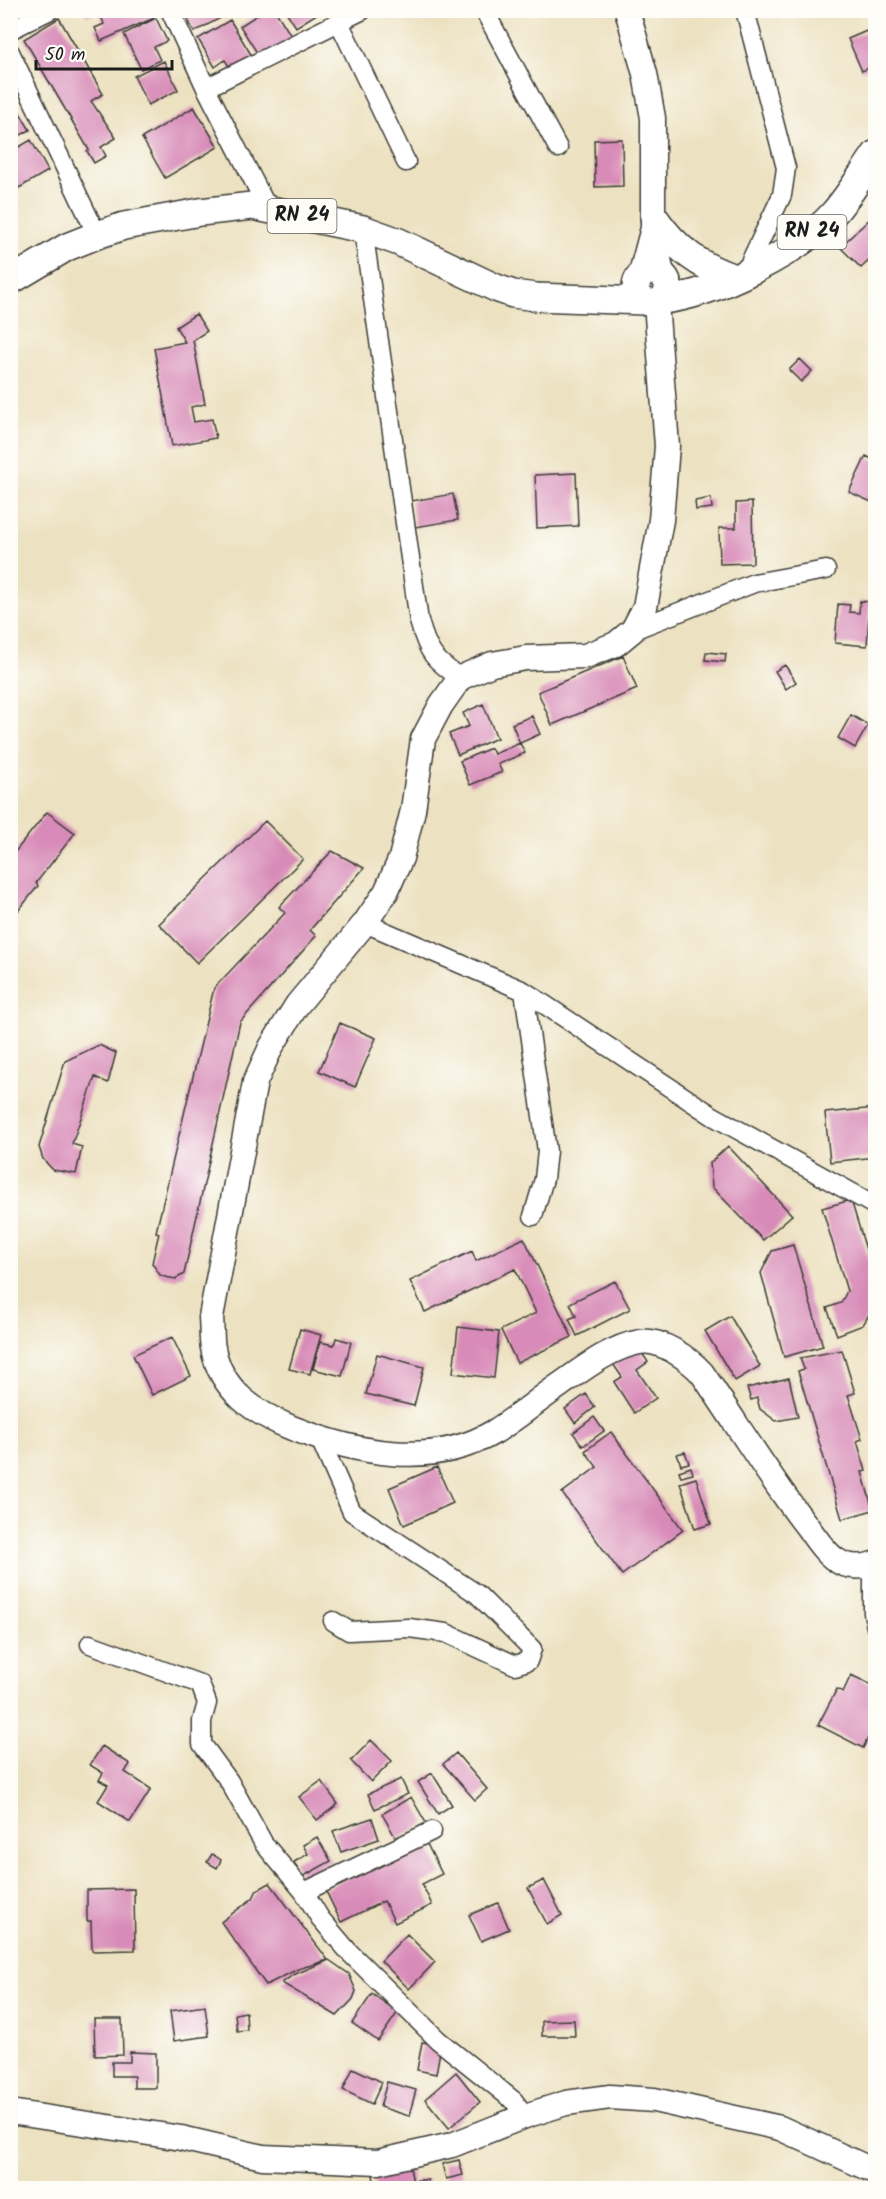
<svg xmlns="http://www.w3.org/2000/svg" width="886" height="2199" viewBox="0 0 886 2199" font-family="Kalam,sans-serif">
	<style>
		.building { fill: #d88bb8 }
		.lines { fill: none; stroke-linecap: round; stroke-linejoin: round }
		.street-casing { stroke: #3b3a35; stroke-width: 21 }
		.secondary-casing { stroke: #3b3a35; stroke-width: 27 }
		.primary-casing { stroke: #3b3a35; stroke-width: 30 }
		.street { stroke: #fff; stroke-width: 18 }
		.secondary { stroke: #fff; stroke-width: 24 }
		.primary { stroke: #fff; stroke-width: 27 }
		.labels { text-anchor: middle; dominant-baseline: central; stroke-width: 5; stroke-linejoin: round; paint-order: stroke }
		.shield { fill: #fdfcf7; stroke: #605f5e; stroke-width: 1.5 }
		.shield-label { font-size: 20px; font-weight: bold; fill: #1c1c1c }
	</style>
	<rect width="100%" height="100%" fill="#fdfcf7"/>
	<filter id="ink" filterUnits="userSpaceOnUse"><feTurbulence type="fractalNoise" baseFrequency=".0167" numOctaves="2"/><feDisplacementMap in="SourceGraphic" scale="12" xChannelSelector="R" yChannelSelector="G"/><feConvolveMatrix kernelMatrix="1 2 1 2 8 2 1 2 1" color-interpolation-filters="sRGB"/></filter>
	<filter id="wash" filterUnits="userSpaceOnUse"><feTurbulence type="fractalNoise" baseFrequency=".008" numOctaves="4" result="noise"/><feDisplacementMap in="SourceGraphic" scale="24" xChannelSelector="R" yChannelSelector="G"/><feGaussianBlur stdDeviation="1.35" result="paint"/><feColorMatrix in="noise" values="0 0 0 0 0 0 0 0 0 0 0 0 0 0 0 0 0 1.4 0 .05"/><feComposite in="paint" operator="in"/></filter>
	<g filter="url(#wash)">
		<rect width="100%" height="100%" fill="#ece1c0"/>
		<g id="blocks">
			<path class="building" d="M84 10H151L154 18 101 41 95 28 104 24 99 11 86 16Z
				M186 10H229L230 13 194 32 185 13Z
				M265 10H275L293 39 261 59 240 26Z
				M285 10H323L296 27Z
				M59 18 103 94 91 101 116 138 101 147 106 156 94 163 87 151 89 150 24 39Z
				M156 18 167 41 154 47 160 60 141 69 124 34Z
				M230 20 255 61 234 74 225 60 215 67 198 39Z
				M876 27V65L862 71 848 39Z
				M164 61 178 90 148 105 134 76Z
				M10 96 30 130 10 141Z
				M194 107 218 147 165 178 142 138Z
				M622 139 623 186 595 187 594 140Z
				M31 140 48 171 19 188 10 174V143L14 150Z
				M873 216 876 219V254L861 268 840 247Z
				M196 314 207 331 193 340 205 404 191 407 194 422 212 419 216 438 172 446 154 348 185 342 176 327Z
				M800 359 812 371 801 382 789 370Z
				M866 456 876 461V504L849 492Z
				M576 473 578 526 537 528 535 475Z
				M453 494 458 520 415 527 411 501Z
				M711 498 712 508 696 510 695 501Z
				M752 502 753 563 720 564 719 528H736V503Z
				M860 601 870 602 867 646 835 643 838 604 850 605 849 612 859 613Z
				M706 652 726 654 725 662 705 660Z
				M623 656 637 689 552 725 538 692Z
				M785 665 796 682 786 689 775 671Z
				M483 704 497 738 458 755 449 734 469 726 463 713Z
				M851 715 868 725 855 748 838 738Z
				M532 716 540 734 520 743 525 753 498 764 502 772 470 785 460 761 491 748 494 754 520 743 512 724Z
				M47 812 75 833 36 883 38 886 10 921V858Z
				M265 821 303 859 197 963 159 924Z
				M332 851 364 868 310 930 316 936 240 1022 184 1274 176 1279 165 1277 160 1275 152 1263 159 1233 156 1232 214 988 285 913 279 907Z
				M340 1023 376 1038 355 1087 319 1071Z
				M99 1045 116 1053 108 1083 95 1077 72 1144 82 1147 76 1174 53 1170 43 1159 39 1147 65 1061Z
				M876 1108V1157L830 1162 825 1113Z
				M728 1146 792 1215 763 1240 712 1187 710 1163Z
				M851 1200 876 1283V1303L863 1325 837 1335 827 1308 841 1303 847 1291 822 1208Z
				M524 1238 572 1337 517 1363 501 1330 536 1313 515 1269 425 1312 410 1281 472 1251 476 1261Z
				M793 1245 823 1346 784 1357 761 1273 772 1251Z
				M615 1281 630 1309 577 1336 569 1319 576 1316 570 1303Z
				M730 1316 760 1366 735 1381 705 1331Z
				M458 1327 499 1332 494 1378 453 1373Z
				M300 1329 321 1335 310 1374 289 1369Z
				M172 1337 191 1376 152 1395 133 1355Z
				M336 1338 351 1342 342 1376 313 1369 320 1342 334 1345Z
				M636 1344 648 1362 637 1370 656 1398 634 1413 614 1382 622 1377 611 1361Z
				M842 1350 855 1393 848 1395 862 1439 857 1441 866 1471 862 1472 873 1510 842 1519 798 1371 804 1369 800 1358Z
				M377 1354 424 1367 414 1406 366 1394Z
				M789 1378 798 1417 776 1421 760 1409 757 1398 751 1400 747 1388Z
				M586 1394 595 1407 575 1423 565 1409Z
				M594 1417 604 1431 583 1446 573 1433Z
				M611 1432 683 1530 622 1575 562 1493 597 1467 585 1451Z
				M685 1452 689 1463 681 1465 677 1454Z
				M437 1467 453 1503 404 1525 389 1488Z
				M691 1467 693 1474 681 1477 679 1471Z
				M696 1478 711 1524 695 1529 680 1483Z
				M851 1675 876 1687V1722L863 1748 818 1725 837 1689 843 1692Z
				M371 1740 392 1761 371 1782 351 1761Z
				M102 1746 130 1764 125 1772 151 1789 130 1822 98 1801 108 1785 99 1780 103 1773 90 1765Z
				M456 1753 487 1789 475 1800 443 1764Z
				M432 1773 452 1805 438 1814 418 1782Z
				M401 1779 408 1794 375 1809 368 1794Z
				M321 1781 338 1804 317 1820 299 1797Z
				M411 1797 426 1823 397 1840 382 1814Z
				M372 1818 379 1839 341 1852 333 1831Z
				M317 1837 331 1861 302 1877 294 1862 308 1854 303 1845Z
				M425 1840 442 1874 422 1884 432 1905 395 1923 384 1901 341 1922 325 1889Z
				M212 1854 221 1860 217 1868 207 1862Z
				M544 1880 562 1915 547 1924 528 1888Z
				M270 1883 328 1960 298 1969 266 1985 221 1922 253 1898 257 1890Z
				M134 1889 135 1950 92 1951 91 1921H87V1890Z
				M498 1903 509 1929 481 1941 469 1915Z
				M407 1934 435 1962 409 1989 381 1961Z
				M329 1960 349 1974 356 1991 353 1999 337 2016 282 1983 293 1975Z
				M372 1994 398 2012 378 2041 352 2023Z
				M205 2006 209 2036 174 2041 170 2011Z
				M246 2012 247 2030 237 2031 235 2014Z
				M94 2019H122L123 2055 95 2056Z
				M574 2020 575 2036H542V2021Z
				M422 2042 441 2045 436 2074 417 2070Z
				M130 2052 156 2053V2088H134V2076H112V2062H130Z
				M353 2068 382 2082 372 2104 343 2090Z
				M456 2072 480 2102 449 2128 425 2099Z
				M387 2082 416 2090 409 2116 380 2107Z
				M459 2160 463 2175 446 2179 442 2164Z
				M410 2167 414 2188H375L373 2174Z
				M417 2180H428V2188H417Z"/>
		</g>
	</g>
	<g filter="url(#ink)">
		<use href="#blocks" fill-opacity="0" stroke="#3b3a35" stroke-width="1.5"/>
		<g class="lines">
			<defs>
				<path id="street" d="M170 10 206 88 268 209
					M484 10 558 148
					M745 10 786 168 782 195 745 273
					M339 22 406 162
					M10 30 50 10
					M10 52 97 235
					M206 88 363 10
					M363 229 419 621C428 653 433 659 460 678
					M633 630 754 583 826 570
					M365 923 524 991 713 1116 876 1206
					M524 991 547 1151 544 1179 533 1216
					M320 1439 352 1512 477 1594 532 1649 528 1661 515 1665 446 1633 409 1628 349 1631 333 1621
					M873 1565V1613L876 1627
					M90 1644 200 1684 207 1703 202 1721V1744L229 1781 264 1844 304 1892 320 1918 349 1952 438 2040 514 2101 525 2116
					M304 1892 432 1831"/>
				<path id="secondary" d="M627 10 645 74 653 118V228L640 277
					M655 237 662 275
					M656 303 667 446 661 520 645 607 633 630 616 644 585 656 526 658 492 664 460 678 441 705 423 739 413 810 401 858 386 892 365 923 297 1005 271 1047 255 1082 211 1317C212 1327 211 1338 213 1348 221 1391 255 1413 292 1428 356 1453 431 1469 494 1432 517 1418 538 1400 560 1385 584 1368 611 1347 640 1342 660 1338 689 1359 702 1373 737 1424 769 1477 806 1525 815 1537 824 1552 836 1560 848 1568 863 1568 876 1563
					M10 2112 181 2138 263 2157 378 2162 452 2145 525 2116 566 2103 610 2097 654 2100 780 2128 876 2172"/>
				<path id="primary" d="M654 217C675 248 700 267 735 278
					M636 287a16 16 0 1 1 32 0a16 16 0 1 1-32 0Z
					M10 281 67 247 97 235 124 226 200 212 252 206 363 229 399 242 496 288 513 294 536 297 644 301
					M662 300C713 295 798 253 833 214 849 196 862 174 876 154"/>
			</defs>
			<use href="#street" class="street-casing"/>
			<use href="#secondary" class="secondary-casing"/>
			<use href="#primary" class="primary-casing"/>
			<use href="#street" class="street"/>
			<use href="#secondary" class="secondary"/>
			<use href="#primary" class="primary"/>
		</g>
	</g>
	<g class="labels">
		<g class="shield">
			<rect x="267.5" y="199" width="69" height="34" rx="4.5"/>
			<rect x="777.5" y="215" width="69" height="34" rx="4.5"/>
		</g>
		<g class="shield-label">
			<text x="302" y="216">RN 24</text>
			<text x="812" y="232">RN 24</text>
		</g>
	</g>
	<rect width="886" height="2199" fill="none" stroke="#fdfcf7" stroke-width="36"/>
	<path d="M36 60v9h136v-9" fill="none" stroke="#1c1c1c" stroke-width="3"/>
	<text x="45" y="60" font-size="18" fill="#1c1c1c" stroke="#fdfcf7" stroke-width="4.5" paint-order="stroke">50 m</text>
</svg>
